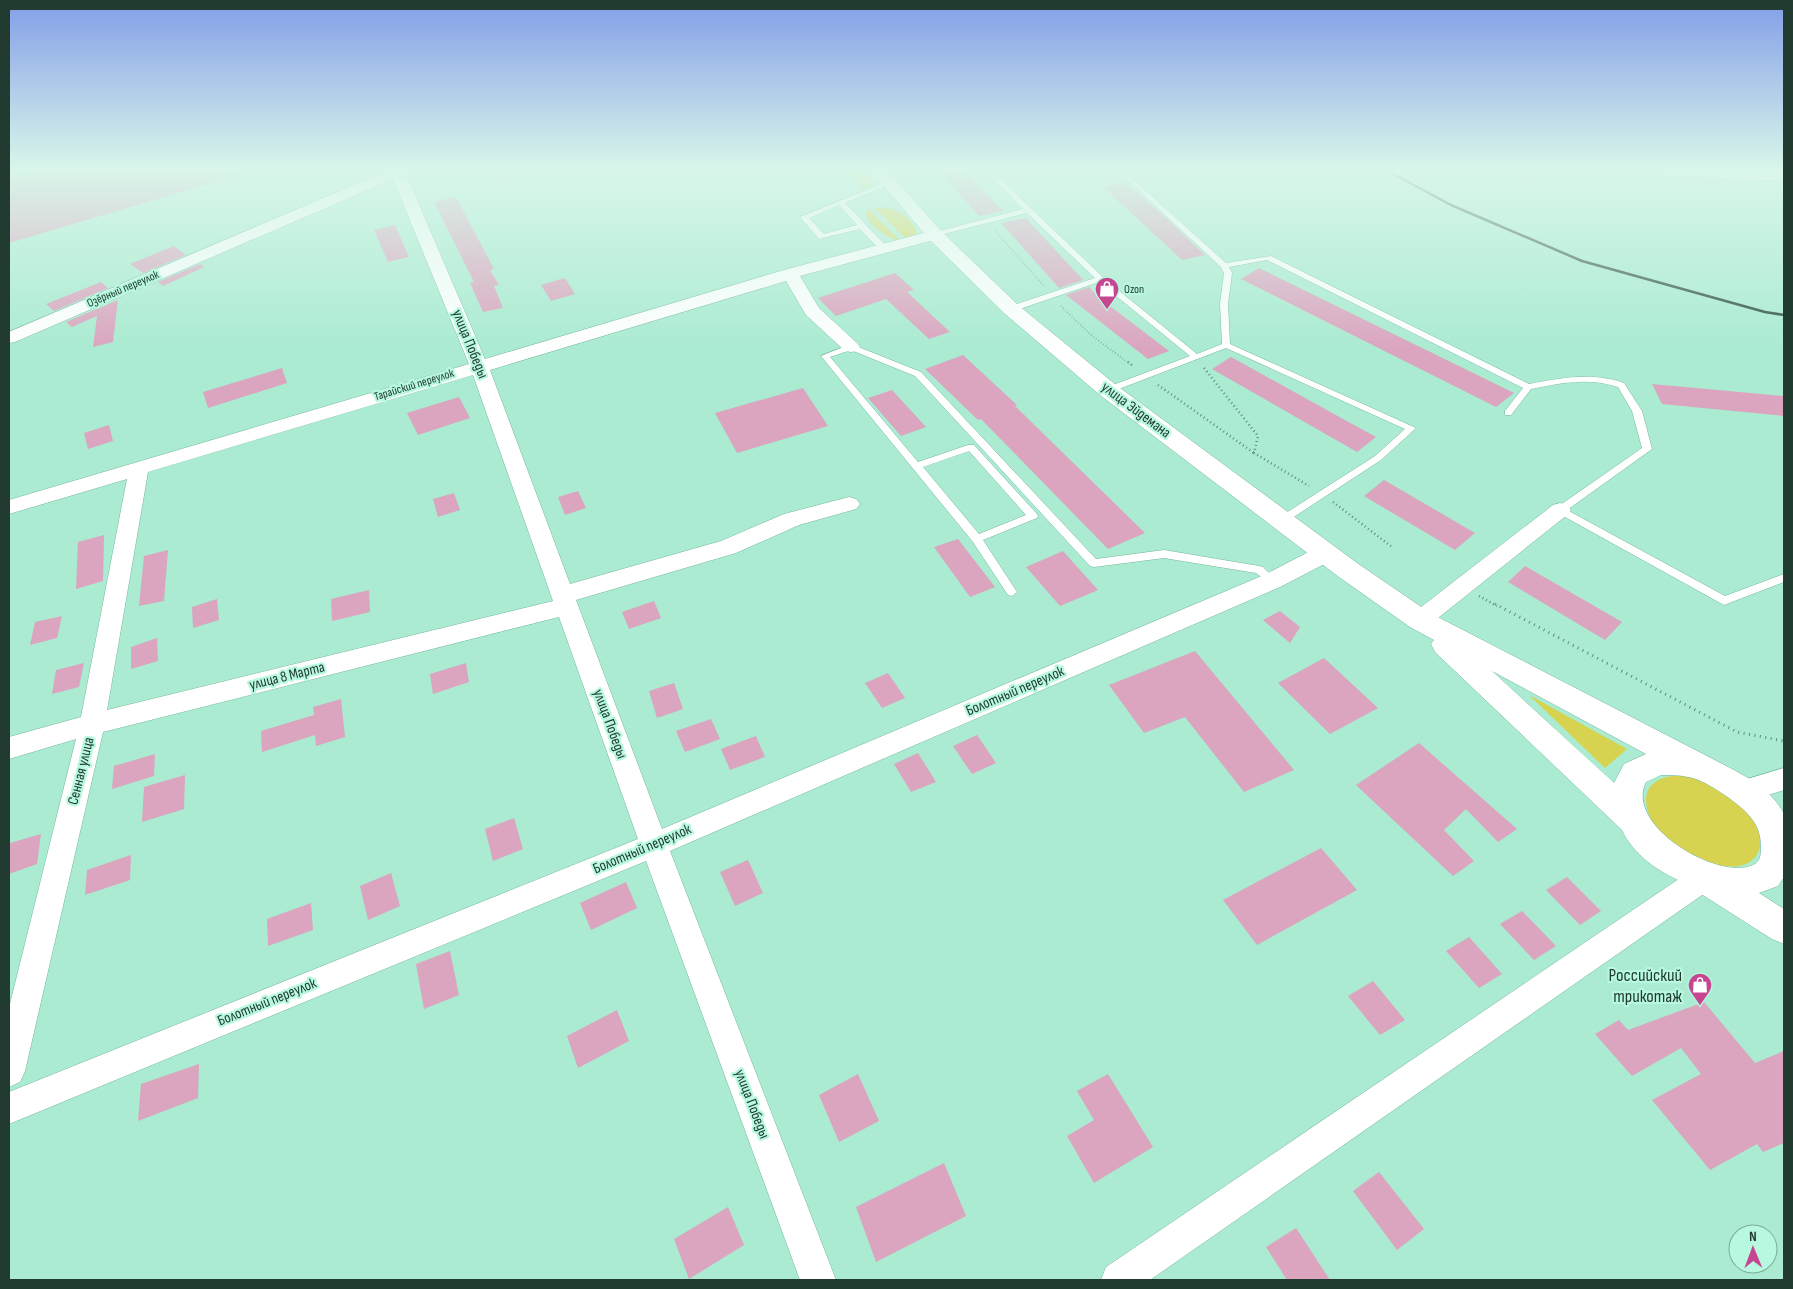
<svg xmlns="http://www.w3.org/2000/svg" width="1793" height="1289" viewBox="0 0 1793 1289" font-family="'Sofia Sans Condensed',sans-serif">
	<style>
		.green { fill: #d7d351 }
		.building { fill: #dba4bf }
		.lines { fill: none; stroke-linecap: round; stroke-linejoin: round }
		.service-casing { stroke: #78b79e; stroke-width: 1 }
		.minor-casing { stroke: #78b79e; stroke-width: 1 }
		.secondary-casing { stroke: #78b79e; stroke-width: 1 }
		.path-far2 { stroke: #608d7b; stroke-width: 2; stroke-dasharray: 0.5 2.5; stroke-linecap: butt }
		.path-far1 { stroke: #608d7b; stroke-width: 2.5; stroke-dasharray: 1 3; stroke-linecap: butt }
		.path { stroke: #608d7b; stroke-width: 3; stroke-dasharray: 1 4.5; stroke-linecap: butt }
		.service { fill: #fff; fill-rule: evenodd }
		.minor { fill: #fff; fill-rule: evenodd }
		.secondary { fill: #fff; fill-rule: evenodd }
		.rail { stroke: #2f4d41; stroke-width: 2.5 }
		.labels { text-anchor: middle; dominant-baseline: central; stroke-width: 4.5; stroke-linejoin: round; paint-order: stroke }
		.far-street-label { font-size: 12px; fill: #213b31; stroke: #b7f8de }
		.far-poi-label { font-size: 12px; fill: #213b31; stroke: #b7f8de; text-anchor: start }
		.street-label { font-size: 15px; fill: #213b31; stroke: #b7f8de }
		.near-poi-label { font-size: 18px; fill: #213b31; stroke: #b7f8de; text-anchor: end }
	</style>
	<rect width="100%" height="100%" fill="#aaebd1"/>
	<path class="green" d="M846 170H864L873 180 869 187 863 190Z
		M874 208C893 205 910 215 917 233L906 239Z
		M869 209 900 240C888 240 866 223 865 212Z
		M1529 695 1627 749 1605 768Z
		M1682 775C1709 781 1732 793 1750 814 1764 829 1766 858 1743 865 1733 868 1723 866 1713 864 1693 860 1672 845 1659 831 1647 818 1638 791 1657 781 1665 776 1673 776 1682 775Z"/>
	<path class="building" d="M29 170H238L239 175 9 243V175Z
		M937 170H964L1003 211 979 216Z
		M1125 182 1168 220 1205 255 1182 260 1103 187Z
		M456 197 494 269 490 270 499 285 494 286 503 308 483 312 470 283 474 282 434 202Z
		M1026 218 1083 280 1059 288 1001 223Z
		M395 225 409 257 388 262 374 230Z
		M174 246 186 255 143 273 130 264Z
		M200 264 204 267 163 286 158 282Z
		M1259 268 1514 393 1496 407 1241 279Z
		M895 273 914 290 907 292 950 332 929 339 886 299 836 316 818 298Z
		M565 278 575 294 551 301 541 285Z
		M101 282 108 288 54 311 46 304Z
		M1089 287 1098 297 1169 351 1148 359 1066 295Z
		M118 300 113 342 93 347 97 316 72 327 66 322Z
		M963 355 1017 405 1015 406 1145 533 1108 549 981 419 978 420 925 369Z
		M1231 357 1343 419 1376 437 1357 452 1212 369Z
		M282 368 287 383 208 408 203 392Z
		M1652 384 1784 396V416L1662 404Z
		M803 388 828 426 737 453 715 413Z
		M892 390 926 427 901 436 868 398Z
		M459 397 470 418 418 435 407 413Z
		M109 425 113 441 88 449 84 433Z
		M1384 480 1475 533 1455 550 1364 496Z
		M578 491 586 508 565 515 558 497Z
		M454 493 460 510 438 517 433 499Z
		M104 535 103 581 76 589 78 542Z
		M958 539 995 587 970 597 934 547Z
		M168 550 164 601 139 606 144 556Z
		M1063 551 1098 590 1060 606 1026 567Z
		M1525 566 1622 622 1605 640 1508 582Z
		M369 590 370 612 332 621 331 599Z
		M217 599 219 620 193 628 192 607Z
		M654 601 661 618 629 629 622 612Z
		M1280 611 1300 627 1290 643 1263 620Z
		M62 616 57 638 30 645 35 622Z
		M157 638 158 661 131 669V647Z
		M1195 651 1294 770 1244 792 1185 717 1144 733 1109 685Z
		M1324 658 1378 708 1330 734 1278 683Z
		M84 663 79 687 52 694 56 670Z
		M466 663 469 682 433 694 430 674Z
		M888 673 905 698 882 708 865 683Z
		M674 683 683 709 657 718 649 691Z
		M341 699 345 737 316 746 315 735 262 752 261 731 314 715 313 707Z
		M711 719 720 739 685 752 676 731Z
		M977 735 996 763 972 774 953 746Z
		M756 736 765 757 730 770 721 749Z
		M1419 743 1517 829 1498 842 1466 809 1444 830 1474 861 1453 876 1356 785Z
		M918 753 936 782 911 792 894 764Z
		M155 754 154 776 112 789 114 766Z
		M185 775 184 809 142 822 144 787Z
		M514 818 523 849 493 861 485 829Z
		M41 834 37 864 9 874 10 843Z
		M1321 848 1357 890 1257 945 1223 900Z
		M131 855 130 880 85 895 87 870Z
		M748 860 763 893 735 906 720 872Z
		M391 873 400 906 368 920 360 886Z
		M1567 877 1601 911 1580 925 1546 890Z
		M626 882 637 908 591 930 580 903Z
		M311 903 313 930 268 946 267 919Z
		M1522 911 1556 946 1534 960 1500 924Z
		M1469 937 1502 974 1479 988 1446 951Z
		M450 951 459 995 424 1009 416 964Z
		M1373 981 1405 1020 1380 1035 1348 996Z
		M1704 1002 1755 1063 1784 1051V1143L1763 1152 1757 1144 1710 1170 1652 1100 1701 1074 1681 1048 1632 1076 1595 1034 1619 1020 1628 1030Z
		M617 1010 629 1041 578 1068 567 1036Z
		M199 1064 198 1098 138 1121 141 1084Z
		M858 1074 879 1121 839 1142 819 1095Z
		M1108 1074 1153 1147 1094 1183 1067 1136 1094 1120 1077 1091Z
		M944 1163 966 1216 876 1262 856 1207Z
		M1379 1172 1424 1229 1397 1250 1353 1191Z
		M728 1207 744 1245 689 1279 674 1239Z
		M1296 1228 1330 1280H1287L1266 1247Z"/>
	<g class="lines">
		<defs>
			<path id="service" d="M984 170H991L1107 281 1197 354 1222 344 1220 304 1224 273 1221 267 1121 174V172H1125L1226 263 1271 256 1529 384C1562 378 1592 372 1624 383L1642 411 1652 449 1567 510 1725 596 1784 574V582L1724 605 1556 512 1555 510 1556 508 1642 448 1632 411 1618 387C1589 377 1560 383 1531 389L1511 415H1505V411L1523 388 1267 260 1229 267 1232 273 1228 304 1230 344 1416 428 1381 460 1286 522H1278L1277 520 1278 518 1375 456 1405 429 1226 348 1111 392H1105V388L1190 356 1099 282 1014 311H1008V307L1095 278 1027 213 932 237V233L1023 209Z
				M889 181 891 182V184L845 203 887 247V251H881L860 229 819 239 800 217ZM839 205 857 225 824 234 809 218Z
				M851 344 921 372 1096 559 1164 550 1259 566 1263 567 1277 581 1272 585 1256 573 1164 558 1094 567 1090 566 915 376 851 350 830 357 918 462 968 445H974L1037 514 1038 516 1037 518 983 540 1017 592 1012 596 1008 595 973 542 821 356ZM969 451 1026 515 979 534 923 467Z"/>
			<path id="minor" d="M389 170H409L406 174 485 359 784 270 935 230 941 232 943 235 941 238 800 276 819 308 857 343 860 347 857 351 851 352 845 351 806 315 786 281 490 370 570 584 721 541 784 514 849 497 856 499 860 504 856 509 799 525 736 553 576 600 662 829 1264 575 1318 547 1326 545 1334 547 1337 553 1334 559 1280 587 670 851 836 1280H800L646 861 9 1124V1092L638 839 559 617 103 732 25 1071 20 1082 9 1087V1008L76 739 9 759V737L81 717 127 479 9 514V500L469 364 393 179 15 342 9 343V332ZM473 375 553 601 107 710 148 472Z
				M1625 170H1731L1784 173V181L1632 174 1627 173Z
				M1560 503 1567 505 1571 510 1567 515 1428 626 1420 629 1412 626 1408 620 1412 614 1553 505Z
				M1784 768V790L1743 803 1734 799 1730 791 1734 783Z
				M1705 864 1715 868 1719 877 1715 886 1150 1280H1101L1106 1267 1695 868Z"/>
			<path id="secondary" d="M870 170H887L941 231 1018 305 1116 385 1357 563 1430 613 1734 770C1754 781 1774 794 1784 814V877L1778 886 1759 893 1784 909V944L1772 939 1698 892 1697 888C1668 877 1636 860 1622 830L1435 652 1431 644 1434 640 1410 627 1339 577 1100 395 1004 313 929 239ZM1492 671 1646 754 1624 764 1614 783ZM1661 775C1670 775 1680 775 1688 777 1704 779 1732 799 1744 810 1755 821 1761 830 1761 847 1761 853 1761 860 1755 864 1724 884 1623 827 1646 782Z"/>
		</defs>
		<use href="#service" class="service-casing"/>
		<use href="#minor" class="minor-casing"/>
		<use href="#secondary" class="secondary-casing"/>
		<path class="path-far2" d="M995 231 1044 286
			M1061 306 1091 335 1130 364"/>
		<path class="path-far1" d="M1128 362 1133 366
			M1204 368 1258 436 1254 453 1309 486
			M1158 385 1254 453
			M1333 502 1392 547
			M1479 596 1497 606"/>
		<path class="path" d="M1495 604 1737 732 1784 741"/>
		<use href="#service" class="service"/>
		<use href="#minor" class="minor"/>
		<use href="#secondary" class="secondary"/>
		<path class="rail" d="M1386 170 1451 205 1582 261 1765 312 1784 315"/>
	</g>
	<linearGradient id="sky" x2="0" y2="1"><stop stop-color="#839ee8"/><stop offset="0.48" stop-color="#d9f6ea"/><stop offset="1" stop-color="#d9f6ea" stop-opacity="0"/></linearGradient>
	<rect width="1793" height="351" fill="url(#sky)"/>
	<defs>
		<symbol id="shop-pin" viewBox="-11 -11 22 30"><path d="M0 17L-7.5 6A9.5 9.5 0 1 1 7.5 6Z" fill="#c64691" stroke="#b7f8de"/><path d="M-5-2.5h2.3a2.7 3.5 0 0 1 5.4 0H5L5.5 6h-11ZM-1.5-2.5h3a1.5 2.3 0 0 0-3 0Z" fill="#fff"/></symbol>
	</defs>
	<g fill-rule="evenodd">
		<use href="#shop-pin" x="1093" y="275" width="28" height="38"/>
		<use href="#shop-pin" x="1686" y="971" width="28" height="38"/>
	</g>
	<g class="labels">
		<g class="far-street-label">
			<text transform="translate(123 289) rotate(-23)">Озёрный переулок</text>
			<text transform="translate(414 385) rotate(-17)">Тарайский переулок</text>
		</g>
		<g class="far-poi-label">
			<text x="1124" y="289">Ozon</text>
		</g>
		<g class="street-label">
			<text transform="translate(470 344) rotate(68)">улица Победы</text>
			<text transform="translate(1136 410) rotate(37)">улица Эйдемана</text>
			<text transform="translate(287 676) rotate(-14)">улица 8 Марта</text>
			<text transform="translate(1015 691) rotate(-23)">Болотный переулок</text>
			<text transform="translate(610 724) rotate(70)">улица Победы</text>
			<text transform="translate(81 771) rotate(-76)">Сенная улица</text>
			<text transform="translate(642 849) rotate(-23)">Болотный переулок</text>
			<text transform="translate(267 1002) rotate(-22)">Болотный переулок</text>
			<text transform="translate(752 1104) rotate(69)">улица Победы</text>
		</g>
		<g class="near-poi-label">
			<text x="1682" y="975">Российский<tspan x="1682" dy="21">трикотаж</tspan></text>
		</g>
	</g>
	<rect width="1793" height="1289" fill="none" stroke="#213b31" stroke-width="20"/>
	<g transform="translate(1753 1249) rotate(359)"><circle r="24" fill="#b7f8de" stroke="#7bac99"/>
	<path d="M0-4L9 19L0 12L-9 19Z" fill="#c64691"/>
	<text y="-8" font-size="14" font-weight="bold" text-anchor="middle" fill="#213b31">N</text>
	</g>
</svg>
